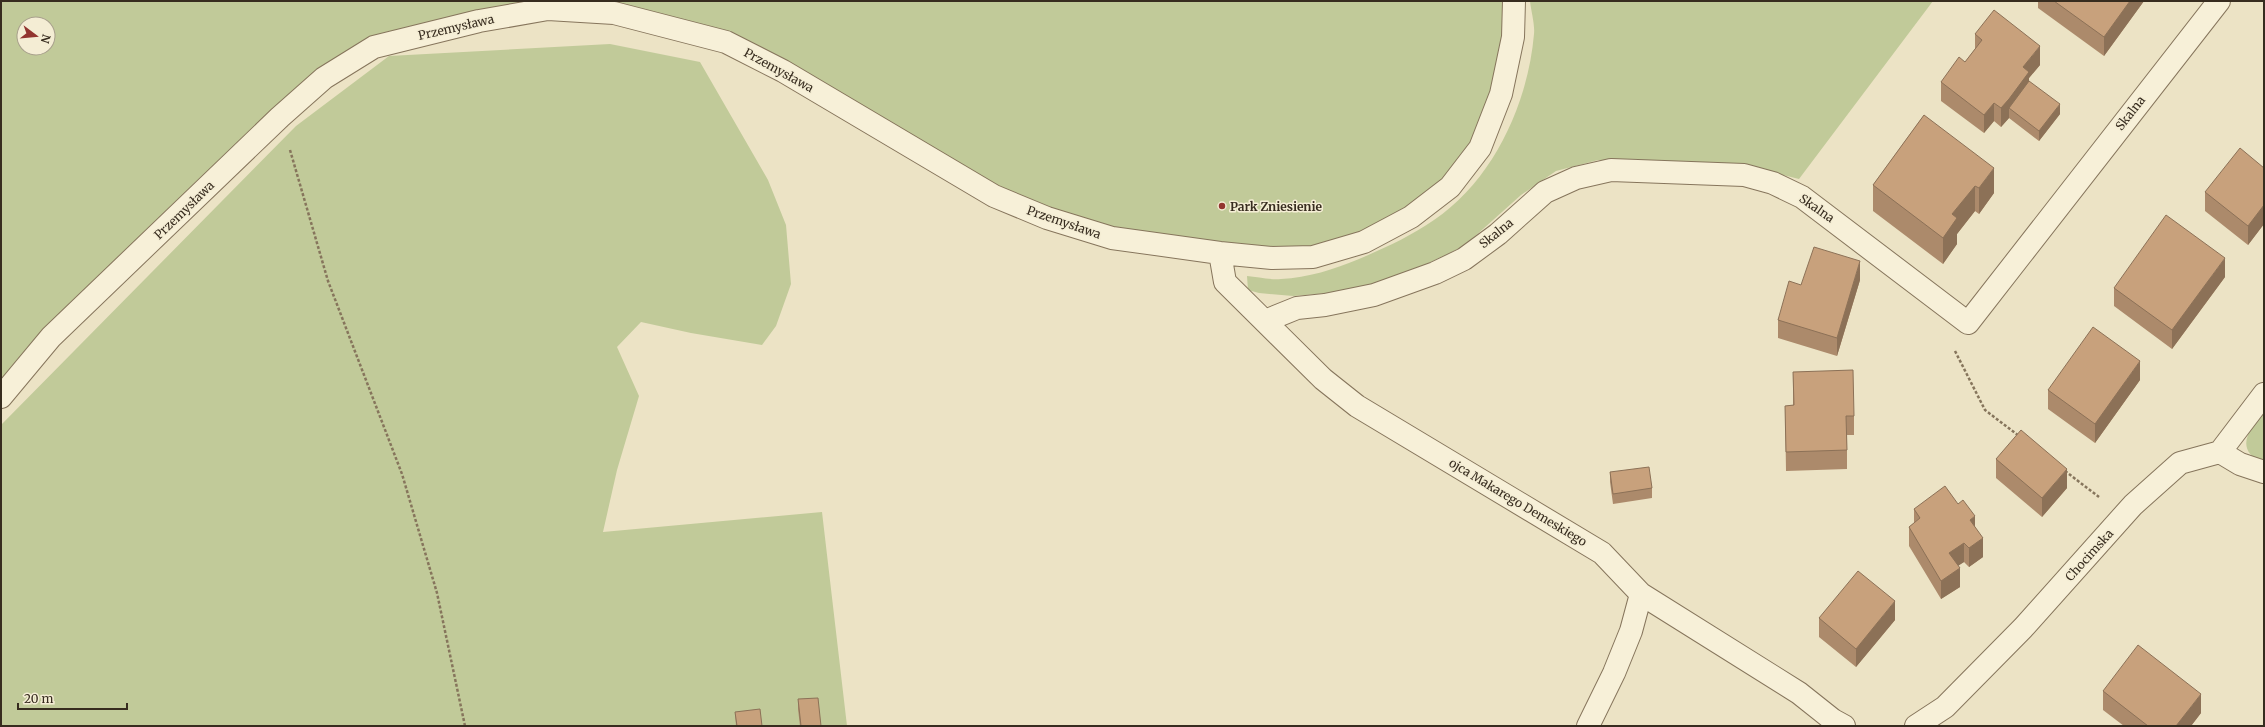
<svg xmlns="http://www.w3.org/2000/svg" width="2265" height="727" viewBox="0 0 2265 727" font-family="Merriweather,serif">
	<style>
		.green { fill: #c1ca99; fill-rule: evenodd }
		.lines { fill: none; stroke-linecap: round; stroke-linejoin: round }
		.street-casing { stroke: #86755c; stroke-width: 24 }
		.path { stroke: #86755c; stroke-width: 2.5; stroke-dasharray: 3 2; stroke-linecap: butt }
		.street { stroke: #f7f0d8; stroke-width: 22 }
		.wall { fill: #ac8a6b }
		.shaded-wall { fill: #8c7157 }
		.building { fill: #c8a17c; stroke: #8c7157 }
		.poi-dot { fill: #92352f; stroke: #f4edd4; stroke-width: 1.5 }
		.labels { text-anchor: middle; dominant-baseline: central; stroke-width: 3; stroke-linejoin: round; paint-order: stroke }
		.street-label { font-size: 12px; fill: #372c1f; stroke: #f4edd4 }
		.poi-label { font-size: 12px; font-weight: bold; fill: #372c1f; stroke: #f4edd4; text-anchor: start }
	</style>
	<rect width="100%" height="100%" fill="#ece3c5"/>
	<path class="green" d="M1 1H1514L1501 94 1450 187 1313 257 1047 218 726 42 548 9 374 47 280 117 1 397ZM24 24H48V48H24Z
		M1530 1H1933L1799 179 1740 164 1598 160 1556 171 1521 195 1464 246 1412 271 1353 291 1293 296 1259 293 1248 290 1247 276C1258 277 1270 280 1281 279 1308 278 1334 269 1359 259 1385 248 1411 236 1434 220 1493 180 1528 104 1534 34 1535 24 1531 11 1530 1Z
		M610 44 700 62 768 180 786 225 791 284 776 326 762 345 691 333 641 322 617 347 639 396 617 470 603 532 822 512 847 726H1V425L296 126 389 56Z
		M2264 411V464C2233 449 2249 430 2264 411Z"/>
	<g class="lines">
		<defs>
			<path id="street" d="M1220 253 1225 282 1323 379 1357 406 1602 553 1641 594 1799 693 1833 720 1844 726
				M1265 321 1297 308 1325 305 1374 295 1435 273 1464 259 1498 234 1545 192 1576 178 1611 170 1744 175 1773 183 1802 197 1968 323 2219 1
				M1 397 51 337 280 117 324 78 374 47 479 21 548 9 614 13 726 42 783 71 994 196 1047 218 1112 238 1220 253 1272 258 1313 257 1364 242 1411 217 1450 187 1480 148 1501 94 1513 37 1514 1
				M2220 452 2240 464 2264 472
				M1588 726 1614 673 1631 631 1641 594
				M1916 726 1945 707 2023 628 2133 505 2180 463 2220 452 2264 394"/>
		</defs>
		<use href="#street" class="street-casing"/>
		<path class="path" d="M290 150 328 281 402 474 437 593 465 726
			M1955 351 1985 410 2019 436
			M2065 471 2099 497"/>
		<use href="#street" class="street"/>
	</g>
	<path class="wall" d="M2038 1H2144L2104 56 2038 8Z
		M1975 34 2040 65 2029 78V81L2060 114 2039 141 2009 118 2001 127 1994 121 1984 133 1941 101V82L1965 62 1975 49Z
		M1924 115 1994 193 1979 214 1975 211 1957 234V244L1943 264 1873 211V185Z
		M2264 168V224L2248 245 2205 211V192Z
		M2225 277 2172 349 2114 306V288Z
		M1860 280 1837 356 1778 338V320L1801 285Z
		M1793 372 1854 416V435H1847V469L1786 471 1785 406 1793 405Z
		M2140 380 2095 443 2048 409V390Z
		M1996 459 2067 488 2042 517 1996 478Z
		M1610 472 1652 488V498L1613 504 1610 482Z
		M1958 504 1975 527 1983 557 1969 567 1964 562 1958 565 1960 587 1941 599 1909 546V527L1914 523V509Z
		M1819 618 1895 620 1856 667 1819 637Z
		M2103 691 2201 713 2191 726H2124L2103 710Z
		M798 699 821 726H800L798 709Z
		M735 712 762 726H736Z"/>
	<path class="shaded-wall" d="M2130 1H2144L2104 56V37Z
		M2040 46V65L2029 78V91L2009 108V118L2001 127V108L2023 67Z
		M1994 103V121L1984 133V115Z
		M2060 104V114L2039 141V131Z
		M1994 168V193L1979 214V188Z
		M1975 186V211L1957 234V244L1943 264V238L1952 214Z
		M2264 205V224L2248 245V226Z
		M2225 258V277L2172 349V330Z
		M1860 261V280L1837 356V338Z
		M2140 361V380L2095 443V424Z
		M2067 469V488L2042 517V498Z
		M1975 516V535L1970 520Z
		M1983 538V557L1969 567V548Z
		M1964 543V562L1949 572V553Z
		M1960 568V587L1941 599V581Z
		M1895 601V620L1856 667V649Z
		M2201 694V713L2191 726H2176Z"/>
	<path class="building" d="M2054 1H2130L2104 37Z
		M1994 10 2040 46 2023 67 2029 72 2009 99 2001 108 1994 103 1984 115 1941 82 1959 57 1965 62 1982 40 1975 34Z
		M2029 81 2060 104 2039 131 2009 108Z
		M1924 115 1994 168 1979 188 1975 186 1952 214 1957 218 1943 238 1873 185Z
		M2240 148 2264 168V205L2248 226 2205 192Z
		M2166 215 2225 258 2172 330 2114 288Z
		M1814 247 1860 261 1837 338 1778 320 1789 281 1801 285Z
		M2093 327 2140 361 2095 424 2048 390Z
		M1853 370 1854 416H1846L1847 450 1786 452 1785 406 1794 405 1793 372Z
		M2021 430 2067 469 2042 498 1996 459Z
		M1649 467 1652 488 1613 494 1610 472Z
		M1945 486 1958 504 1963 500 1975 516 1970 520 1983 538 1969 548 1964 543 1949 553 1960 568 1941 581 1909 527 1920 518 1914 509Z
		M1858 571 1895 601 1856 649 1819 618Z
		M2138 645 2201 694 2176 726H2148L2103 691Z
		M818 698 821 726H801L798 699Z
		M760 709 762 726H737L735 712Z"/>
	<circle class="poi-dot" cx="1222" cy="206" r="4"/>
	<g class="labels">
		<g class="street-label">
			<text transform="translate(456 27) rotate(-13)">Przemysława</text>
			<text transform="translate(779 70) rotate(29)">Przemysława</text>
			<text transform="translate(2130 113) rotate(-52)">Skalna</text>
			<text transform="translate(1817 208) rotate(35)">Skalna</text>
			<text transform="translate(184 210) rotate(-44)">Przemysława</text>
			<text transform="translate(1064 222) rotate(19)">Przemysława</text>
			<text transform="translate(1496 233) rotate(-39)">Skalna</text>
			<text transform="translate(1518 502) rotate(31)">ojca Makarego Demeskiego</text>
			<text transform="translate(2089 555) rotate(-48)">Chocimska</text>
		</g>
		<g class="poi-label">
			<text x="1230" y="206">Park Zniesienie</text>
		</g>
	</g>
	<rect width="2265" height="727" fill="none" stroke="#372c1f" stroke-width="4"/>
	<g transform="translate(36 36) rotate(106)"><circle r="19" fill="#f4edd4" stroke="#a8a08c"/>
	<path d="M0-3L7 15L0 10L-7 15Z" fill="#92352f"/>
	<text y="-6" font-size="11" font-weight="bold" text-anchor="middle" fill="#372c1f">N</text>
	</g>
	<path d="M18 703v6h109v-6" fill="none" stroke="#372c1f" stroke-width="2"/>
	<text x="24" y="703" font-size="12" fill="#372c1f" stroke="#f4edd4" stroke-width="3" paint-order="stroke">20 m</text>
</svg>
